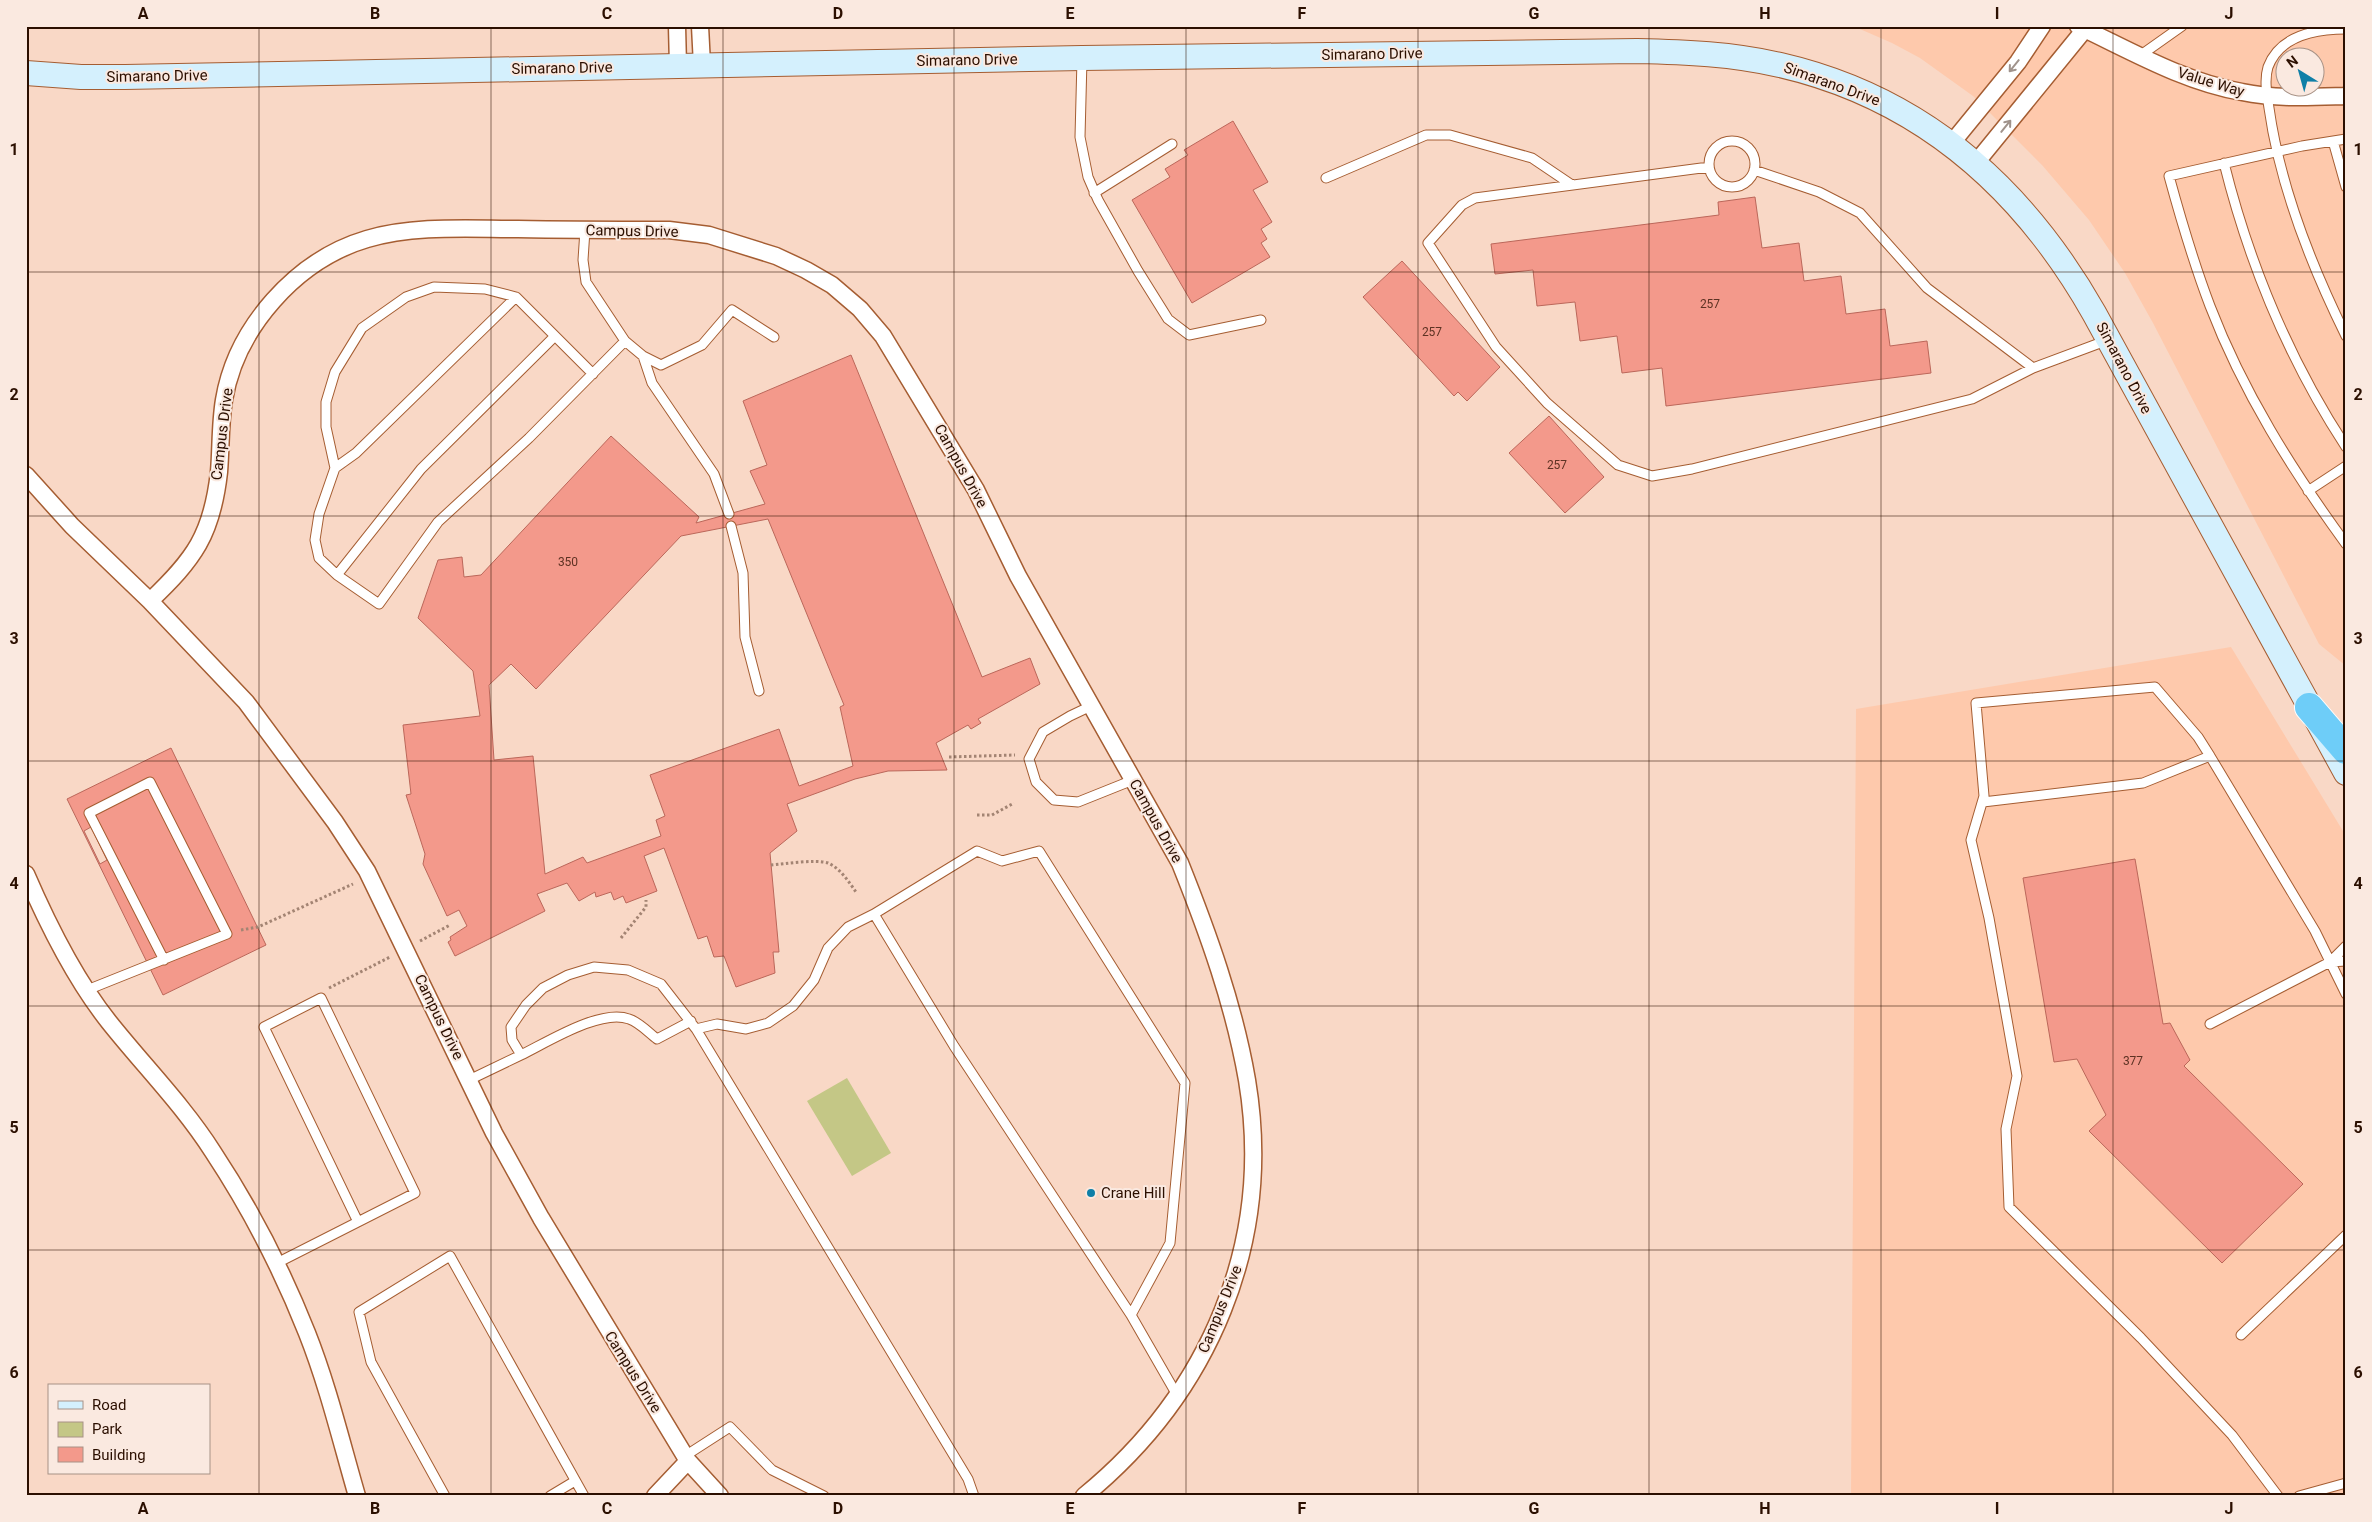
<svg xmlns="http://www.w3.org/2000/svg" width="2372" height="1522" viewBox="0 0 2372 1522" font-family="Roboto,sans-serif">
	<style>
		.built { fill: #fec9ac; fill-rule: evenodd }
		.green { fill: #c4c786 }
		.building { fill: #f3998b; stroke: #bb675a; fill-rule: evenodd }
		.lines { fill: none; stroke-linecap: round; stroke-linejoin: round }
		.lane-casing { stroke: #a55d32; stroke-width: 11 }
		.street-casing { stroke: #a55d32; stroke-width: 19 }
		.secondary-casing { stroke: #a55d32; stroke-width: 26 }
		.highway-casing { stroke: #fff; stroke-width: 30 }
		.path { stroke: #a38473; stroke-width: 3; stroke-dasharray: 2.5 2.5; stroke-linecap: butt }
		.lane { stroke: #fff; stroke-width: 9 }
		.street { stroke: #fff; stroke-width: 16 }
		.secondary { stroke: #d4f0fd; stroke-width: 24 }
		.highway { stroke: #6ecdf8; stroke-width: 28 }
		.oneway { stroke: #a0938c }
		.grid { fill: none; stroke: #2b0f00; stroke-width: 1; stroke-opacity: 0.55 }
		.poi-dot { fill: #0f7fa7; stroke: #fae9e0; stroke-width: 2 }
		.labels { text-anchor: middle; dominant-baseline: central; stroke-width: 4; stroke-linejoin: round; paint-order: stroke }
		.number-label { font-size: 12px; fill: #5d3223 }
		.street-label { font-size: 15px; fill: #2b0f00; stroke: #fae9e0 }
		.poi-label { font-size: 15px; fill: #2b0f00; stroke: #fae9e0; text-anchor: start }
		.neatline { fill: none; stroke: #2b0f00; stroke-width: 2 }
		.grid-label { font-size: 16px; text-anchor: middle; font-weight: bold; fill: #2b0f00 }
	</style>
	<rect width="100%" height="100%" fill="#f9d8c6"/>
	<path class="built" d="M1853 26H2346V666L2319 644 2153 323 2125 273 2089 220 2042 165 1973 96 1920 58 1892 43ZM2284 58H2314V88H2284Z
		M2231 647 2346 836V1496H1851L1856 709Z"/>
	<path class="green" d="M847 1078 891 1153 852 1176 807 1101Z"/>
	<path class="building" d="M1233 121 1268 182 1253 190 1272 222 1261 229 1267 239 1261 243 1270 257 1192 303 1132 200 1170 177 1165 169 1188 155 1184 150Z
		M1755 197 1762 248 1799 243 1804 281 1841 276 1846 314 1885 309 1890 346 1927 341 1931 373 1666 406 1662 368 1622 373 1617 336 1580 341 1575 302 1537 306 1533 270 1495 274 1491 244 1719 215 1718 202Z
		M1402 261 1500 367 1467 401 1458 392 1454 396 1363 297Z
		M851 355 982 677 1030 658 1040 684 978 719 981 723 971 729 968 725 936 743 947 770 888 771 855 779 787 804 797 831 770 853 779 952H773L775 973 736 987 724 956 714 957 707 936 698 939 664 848 644 856 657 891 626 903 623 896 614 900 611 892 596 897 595 892 579 901 567 883 537 894 545 911 455 956 448 942 451 940 450 937 467 926 459 910 447 916 423 864 425 854 406 795 411 794 403 725 480 716 473 671 418 618 438 560 462 557 464 577 481 575 611 436 699 517 696 523 765 504 750 471 767 465 743 401ZM768 519 844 705 840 707 853 766 799 786 779 729 650 775 665 816 656 820 661 836 587 863 583 857 545 874 533 756 494 760 489 685 511 664 536 689 681 536Z
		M1549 416 1604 477 1565 513 1509 453Z
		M171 748 266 945 163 995 67 799Z
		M91 827 107 860 100 864 84 831Z
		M2135 859 2163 1024 2170 1023 2190 1060 2184 1066 2303 1184 2222 1263 2089 1131 2106 1115 2077 1059 2054 1062 2023 878Z"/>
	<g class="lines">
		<defs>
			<path id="lane" d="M2346 29C2317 29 2280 35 2268 67 2264 80 2267 95 2269 108 2280 187 2311 265 2346 336
				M2141 55 2182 26
				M1082 59 1080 137 1088 177 1098 200 1138 271 1168 319 1189 335 1261 320
				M2346 139 2302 146 2169 176C2181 220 2194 264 2210 306 2243 392 2292 470 2346 544
				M2333 141 2346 187
				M1709 164a23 23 0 1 1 46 0a23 23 0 1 1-46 0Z
				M2224 163C2249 263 2289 360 2346 447
				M1709 167 1475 198 1462 205 1428 243 1496 347 1547 403 1618 465 1652 476 1692 469 1972 399 2033 368 2108 340
				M1754 170 1819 192 1860 213 1927 288 2033 368
				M1326 178 1426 135H1450L1532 158 1572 185
				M1094 193 1172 144
				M585 230 583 260 586 282 625 341 529 438 438 522 379 604 337 575 319 558 315 540 319 514 335 468 326 427V402L335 372 362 328 406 297 434 287 485 289 516 297 593 374
				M625 341 643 356 661 365 702 345 732 310 774 337
				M643 356 652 383 714 474 729 514
				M335 468 356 453 516 297
				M2308 491 2346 466
				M731 526 743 573 745 637 759 691
				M337 575 421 469 555 336
				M1091 706 1070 716 1043 732 1029 759 1036 782 1054 800 1078 802 1133 780
				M1983 802 2143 783 2210 756
				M2330 962 2346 961
				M87 990 227 934 150 782 89 813 164 960
				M2210 1024 2330 962 2346 946
				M696 1029 717 1024 746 1029 768 1023 793 1006 814 980 828 948 848 927 874 914
				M521 1055C546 1043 601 1008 629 1019 639 1022 649 1033 657 1039L691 1021
				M469 1080 521 1055 512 1040 511 1027 526 1005 543 988 568 975 594 967 628 970 661 984 696 1029 968 1479 974 1496
				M275 1264 415 1193 321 998 264 1027 358 1222
				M1131 1315 954 1046 874 914 977 851 1002 861 1039 851 1185 1083 1170 1243 1131 1315 1177 1395
				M2241 1335 2346 1235
				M685 1456 730 1427 772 1470 824 1496
				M445 1496 371 1362 359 1312 450 1256 584 1496
				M550 1496 575 1481
				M2278 1496 2232 1435 2141 1338 2009 1207 2006 1129 2017 1076 1989 918 1971 840 1984 796 1976 703 2155 687 2198 737 2210 756 2315 931 2346 994
				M2299 1496 2346 1483"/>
			<path id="street" d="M677 26 678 66
				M700 26 702 65
				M2078 26C2131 51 2184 82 2242 92 2276 99 2311 97 2346 96
				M1951 144 2018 62 2042 26
				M1975 164 2085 29
				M26 475 72 526 150 601 246 702 335 822 367 871 494 1133 541 1218 688 1461 720 1496
				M150 601C194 559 212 535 219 472 221 448 220 424 224 400 236 328 296 260 367 239 415 225 468 229 518 229 568 230 618 230 669 230L709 235 776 256 806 270 832 285 860 309 883 336 976 490 1018 576 1180 863C1208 933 1234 1005 1247 1080 1274 1242 1210 1393 1084 1496
				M26 874C48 925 74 978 109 1022 144 1066 183 1105 213 1152 250 1208 282 1270 307 1333 328 1386 341 1441 357 1496
				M655 1496 688 1461"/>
			<path id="secondary" d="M26 73 81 77H125L1082 58 1637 51C1685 52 1733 54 1780 65 1923 98 2023 188 2094 313L2346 773"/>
			<path id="highway" d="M2309 707 2346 750"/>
		</defs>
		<use href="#lane" class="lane-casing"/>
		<use href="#street" class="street-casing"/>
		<use href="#secondary" class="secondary-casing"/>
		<use href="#highway" class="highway-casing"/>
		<path class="path" d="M949 757 1015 755
			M977 815H992L1014 803
			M771 865C786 864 814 859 828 863 840 868 849 882 856 892
			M241 930 258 927 353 884
			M621 938 646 907V900
			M420 941 450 925
			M329 988 390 957"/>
		<use href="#lane" class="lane"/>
		<use href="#street" class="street"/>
		<use href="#secondary" class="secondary"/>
		<use href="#highway" class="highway"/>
	</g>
	<defs><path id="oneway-shaft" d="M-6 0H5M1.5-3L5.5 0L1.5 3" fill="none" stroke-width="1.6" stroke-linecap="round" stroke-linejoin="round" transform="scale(1.25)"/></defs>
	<g class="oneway">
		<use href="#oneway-shaft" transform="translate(2014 66) rotate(129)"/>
		<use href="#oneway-shaft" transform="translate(2006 126) rotate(-51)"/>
	</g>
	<path class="grid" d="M259 26V1496M491 26V1496M723 26V1496M954 26V1496M1186 26V1496M1418 26V1496M1649 26V1496M1881 26V1496M2113 26V1496M26 272H2346M26 516H2346M26 761H2346M26 1006H2346M26 1250H2346"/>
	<circle class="poi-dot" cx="1091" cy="1193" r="5"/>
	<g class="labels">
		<g class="number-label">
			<text x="1710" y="304">257</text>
			<text x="1432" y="332">257</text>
			<text x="1557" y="465">257</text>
			<text x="568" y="562">350</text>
			<text x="2133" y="1061">377</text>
		</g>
		<g class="street-label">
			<text transform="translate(1372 54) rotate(-1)">Simarano Drive</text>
			<text transform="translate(967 60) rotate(-1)">Simarano Drive</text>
			<text transform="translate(562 68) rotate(-1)">Simarano Drive</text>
			<text transform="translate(157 76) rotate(-1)">Simarano Drive</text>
			<text transform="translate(2211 82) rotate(17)">Value Way</text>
			<text transform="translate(1832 84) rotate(20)">Simarano Drive</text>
			<text transform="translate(632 231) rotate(1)">Campus Drive</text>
			<text transform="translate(2124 368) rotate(62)">Simarano Drive</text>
			<text transform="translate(222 434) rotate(-83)">Campus Drive</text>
			<text transform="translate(961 466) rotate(61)">Campus Drive</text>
			<text transform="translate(1156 821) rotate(61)">Campus Drive</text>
			<text transform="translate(439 1017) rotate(64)">Campus Drive</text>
			<text transform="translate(1220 1309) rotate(-68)">Campus Drive</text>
			<text transform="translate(633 1372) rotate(58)">Campus Drive</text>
		</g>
		<g class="poi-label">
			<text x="1101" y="1193">Crane Hill</text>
		</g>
	</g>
	<rect width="2372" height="1522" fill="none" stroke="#fae9e0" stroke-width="55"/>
	<rect x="48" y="1384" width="162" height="90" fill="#fae9e0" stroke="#a79286"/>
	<rect x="58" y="1401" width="25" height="8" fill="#d4f0fd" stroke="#a79286"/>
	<text x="92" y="1410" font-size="15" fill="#2b0f00">Road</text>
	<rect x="58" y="1422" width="25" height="15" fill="#c4c786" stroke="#a79286"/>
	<text x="92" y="1434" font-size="15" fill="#2b0f00">Park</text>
	<rect x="58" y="1447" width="25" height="15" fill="#f3998b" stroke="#a79286"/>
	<text x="92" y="1460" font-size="15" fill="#2b0f00">Building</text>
	<g transform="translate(2300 72) rotate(323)"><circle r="24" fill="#fae9e0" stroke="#a79286"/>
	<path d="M0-4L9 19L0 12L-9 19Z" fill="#0f7fa7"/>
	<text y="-8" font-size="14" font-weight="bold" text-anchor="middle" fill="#2b0f00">N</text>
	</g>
	<rect x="28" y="28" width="2316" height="1466" class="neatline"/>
	<g class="grid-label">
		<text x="143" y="19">A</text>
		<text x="375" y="19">B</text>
		<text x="607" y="19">C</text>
		<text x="838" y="19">D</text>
		<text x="1070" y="19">E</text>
		<text x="1302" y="19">F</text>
		<text x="1534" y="19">G</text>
		<text x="1765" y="19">H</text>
		<text x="1997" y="19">I</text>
		<text x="2229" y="19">J</text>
		<text x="14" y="155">1</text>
		<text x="2358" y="155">1</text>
		<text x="14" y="400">2</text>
		<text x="2358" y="400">2</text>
		<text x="14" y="644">3</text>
		<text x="2358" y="644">3</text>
		<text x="14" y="889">4</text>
		<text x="2358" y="889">4</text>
		<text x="14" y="1133">5</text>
		<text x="2358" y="1133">5</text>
		<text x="14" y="1378">6</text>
		<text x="2358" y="1378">6</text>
		<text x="143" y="1514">A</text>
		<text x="375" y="1514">B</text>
		<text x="607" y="1514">C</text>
		<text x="838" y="1514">D</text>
		<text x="1070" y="1514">E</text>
		<text x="1302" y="1514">F</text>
		<text x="1534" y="1514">G</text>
		<text x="1765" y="1514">H</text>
		<text x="1997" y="1514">I</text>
		<text x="2229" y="1514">J</text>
	</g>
</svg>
